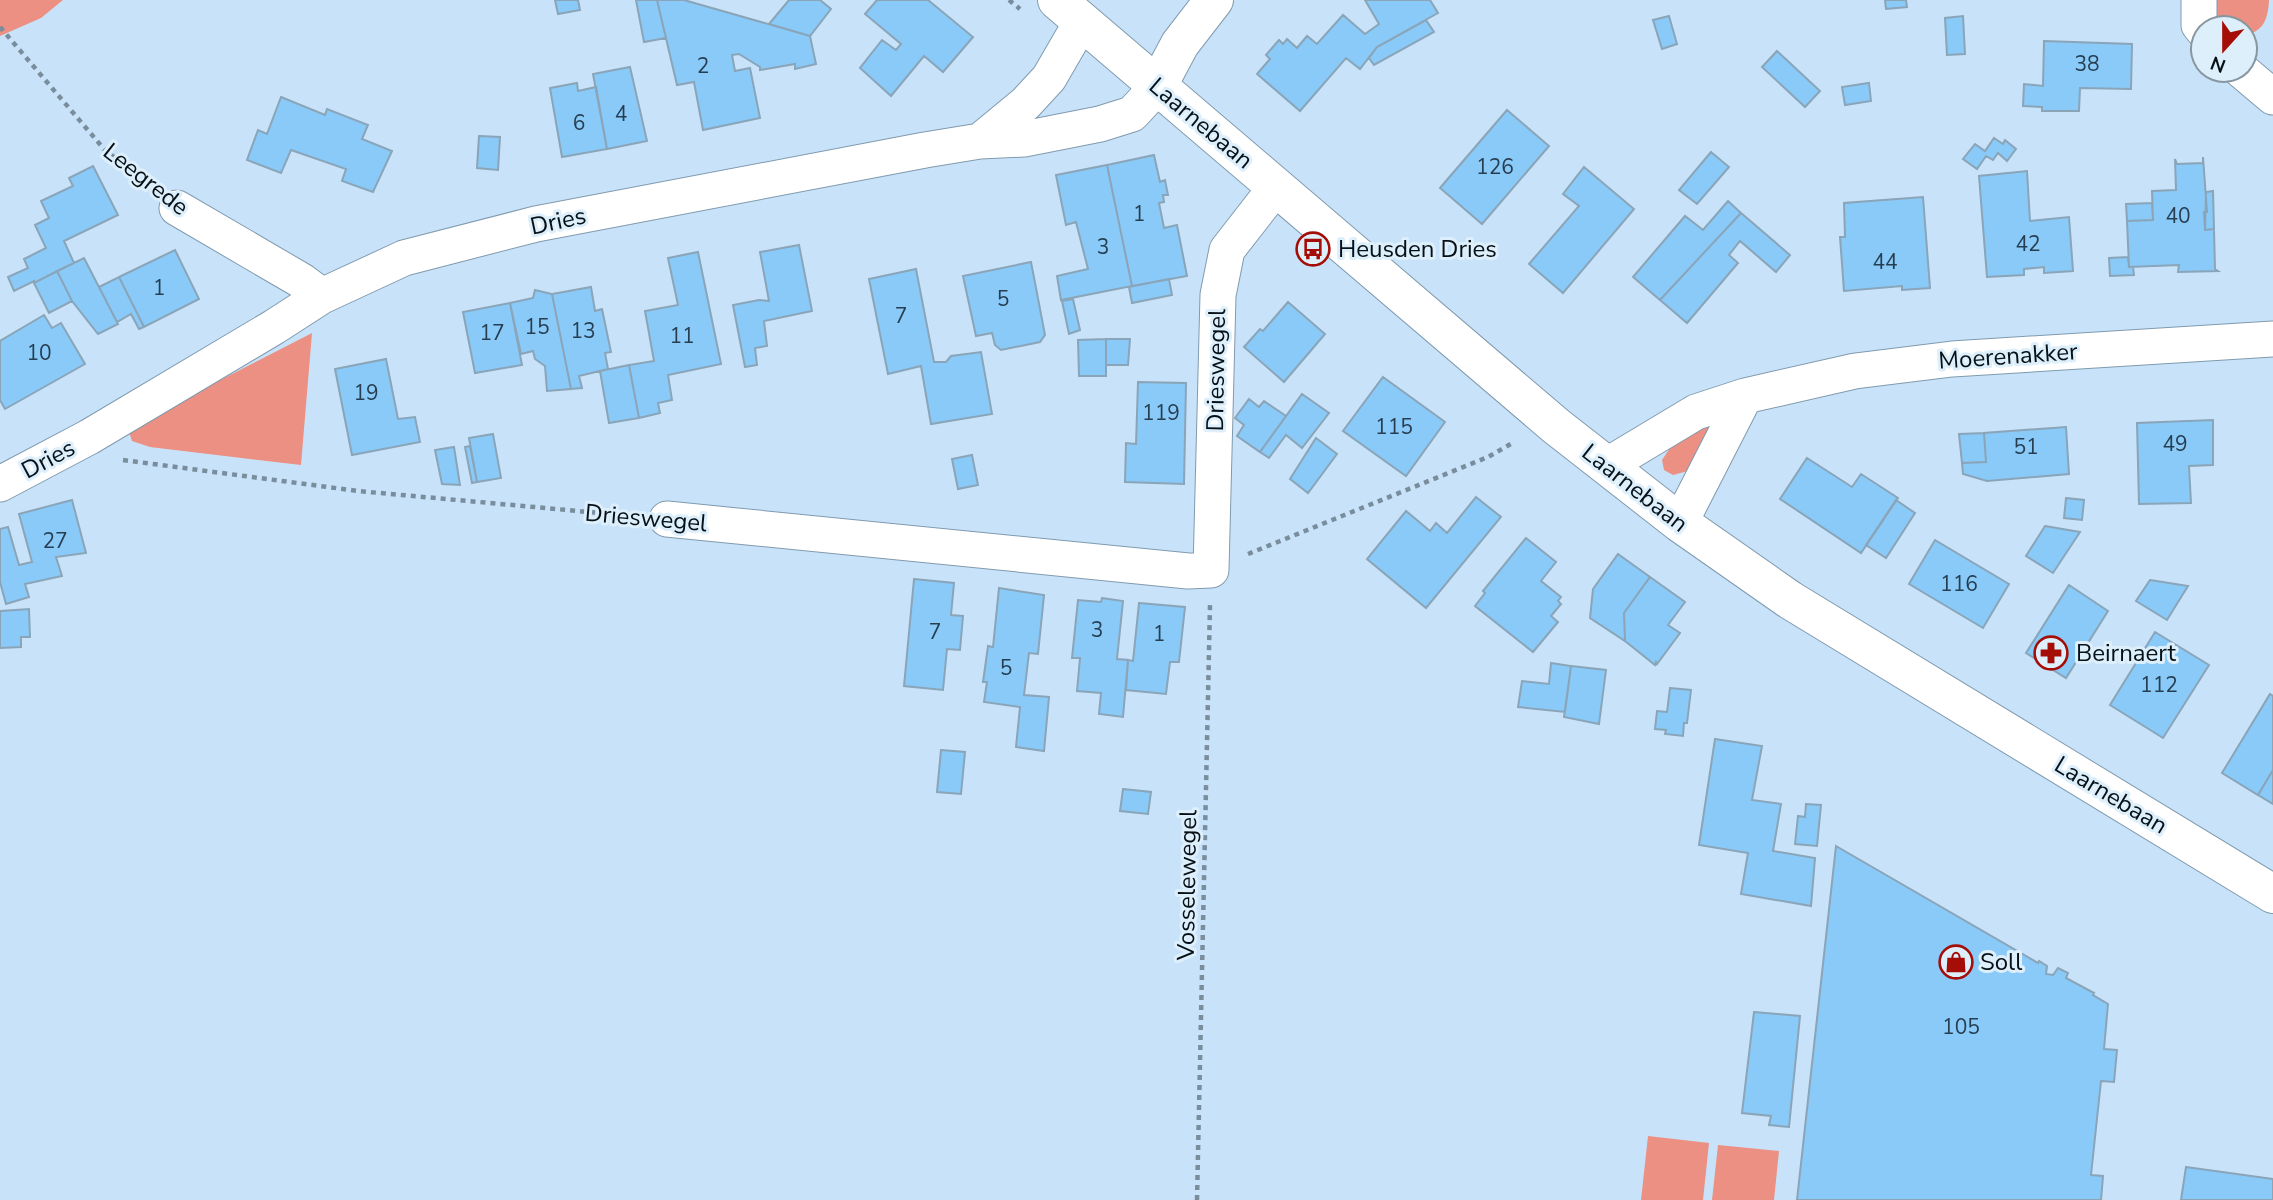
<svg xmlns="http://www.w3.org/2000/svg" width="2273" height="1200" viewBox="0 0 2273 1200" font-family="'Nunito Sans',sans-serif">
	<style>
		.grass { fill: #eb9082 }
		.building { fill: #89caf9; stroke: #8aa4b8; stroke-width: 2 }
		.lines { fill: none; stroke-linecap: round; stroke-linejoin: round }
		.minor-casing { stroke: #809aae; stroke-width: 37 }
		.tertiary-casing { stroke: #809aae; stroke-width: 40 }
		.path { stroke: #798d9d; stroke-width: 4.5; stroke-dasharray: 5 5; stroke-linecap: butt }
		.minor { stroke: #fff; stroke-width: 35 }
		.tertiary { stroke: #fff; stroke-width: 38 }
		.labels { text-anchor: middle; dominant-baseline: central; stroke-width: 6; stroke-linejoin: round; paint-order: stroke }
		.number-label { font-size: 21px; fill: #273e50 }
		.street-label { font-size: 24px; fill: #061017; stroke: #deeffc }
		.poi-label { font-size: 24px; fill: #061017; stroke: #deeffc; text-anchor: start }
	</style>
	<rect width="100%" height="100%" fill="#c8e3f9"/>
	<path class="grass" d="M0 0H63L41 18 0 36Z
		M2216 0H2269C2268 17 2265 30 2247 35L2245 28H2223L2216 16Z
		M312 333 301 465 150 447 132 441 129 432 146 418Z
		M1721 419 1688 471 1673 475 1664 470 1662 460 1674 442Z
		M1648 1136 1709 1143 1703 1200H1641Z
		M1718 1145 1779 1151 1774 1200H1712Z"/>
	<path class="building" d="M555 0H578L580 10 558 14Z
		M636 0H657L666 38 644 42Z
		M657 0H684L810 36 816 64 795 69V64L760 70V67L739 54 732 55 735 71 750 68 760 118 703 130 694 82 677 85Z
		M789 0H820L831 9 810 36 769 24Z
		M877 0H928L973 37 943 72 924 56 891 96 860 68 882 40 896 50 901 44 865 14Z
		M1365 0H1430L1438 13 1377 47 1360 69 1346 58 1300 111 1257 74 1270 59 1266 55 1279 40 1283 44 1287 39 1297 48 1307 36 1317 44 1343 15 1365 34 1379 24Z
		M1885 0H1906L1907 7 1886 9Z
		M1669 16 1677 44 1662 49 1653 20Z
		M1963 16 1965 54 1947 55 1945 18Z
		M1426 20 1434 32 1374 65 1369 58 1377 47Z
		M2044 41 2132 44 2131 89 2080 88 2079 111H2042V107L2023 106 2024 84 2043 86Z
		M1777 51 1820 91 1805 107 1762 67Z
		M630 67 647 141 607 149 593 74Z
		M577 83 578 91 596 87 607 149 562 157 550 88Z
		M1869 83 1871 101 1845 105 1842 87Z
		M281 97 325 115 327 109 368 125 362 139 392 151 373 192 342 181 346 169 291 150 281 173 247 160 258 130 267 134Z
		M1507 110 1549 146 1482 224 1440 188Z
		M479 136 500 137 498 170 477 168Z
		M1994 138 2003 144 2005 140 2016 149 2007 161 1998 153 1993 160 1986 156 1977 169 1963 159 1975 144 1985 151Z
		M1711 152 1729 167 1697 204 1679 190Z
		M1154 155 1160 182 1165 180 1168 195H1163L1164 202 1159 203 1164 228 1177 225 1187 276 1132 286 1107 165Z
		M2203 157 2207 212H2204L2205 230 2214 229 2215 269 2218 271 2178 272 2179 265 2129 267 2127 221 2153 220 2152 191 2176 190 2175 159 2177 164 2203 163Z
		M1107 165 1132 286 1061 300 1057 276 1088 269 1076 222 1066 225 1056 175Z
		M93 166 118 215 64 241 74 263 34 283V281L14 291 8 277 28 268 24 259 46 248 35 225 49 218 41 201 73 186 69 178Z
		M1584 167 1634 209 1563 293 1529 264 1579 206 1563 194Z
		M2027 171 2030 221 2069 217 2073 271 2044 273V267L2024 269V275L1987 277 1979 176Z
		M2213 191 2214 229 2205 230 2206 192Z
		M1923 197 1930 288 1902 290V286L1844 291 1840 237H1845L1844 203Z
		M1728 201 1741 213 1660 300 1633 277 1685 216 1703 230Z
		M2152 203 2153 220 2127 221 2126 204Z
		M1741 213 1790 255 1776 272 1740 241 1729 255 1738 263 1687 323 1660 300Z
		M799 245 812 311 764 321 767 346 755 348 757 365 745 367 733 305 759 300 769 301 760 252Z
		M175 250 199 299 144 327 119 277Z
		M698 252 721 364 668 375 672 400 658 403 660 413 639 418 629 365 654 361 645 311 678 305 668 258Z
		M2128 257 2129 267H2133L2134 275 2110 276 2109 258Z
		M84 258 118 324 98 334 72 301 57 271Z
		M1031 262 1045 335 1040 342 1001 350 995 345 992 333 976 336 963 276Z
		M916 269 934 362H946L951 356 981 352 992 414 931 424 921 366 888 374 869 279Z
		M57 271 72 301 49 313 34 283Z
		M119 277 144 327 139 329 131 314 117 322 99 287Z
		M1169 279 1172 295 1132 303 1129 287Z
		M591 287 595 311 602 309 611 352 605 353 608 369 579 376 582 388 571 389 552 294Z
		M535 290 552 294 571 389 547 391 545 366 535 359 533 351 521 354 510 303 533 298Z
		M1073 299 1080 330 1069 334 1062 301Z
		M1288 302 1325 334 1284 382 1244 347 1260 329 1263 331Z
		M510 303 522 365 475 373 463 312Z
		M44 315 52 328 61 323 85 364 5 409 0 400V341Z
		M1106 339V376H1079L1078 340Z
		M1106 339H1130L1128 365H1106Z
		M386 359 398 419 415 417 420 442 352 455 335 369Z
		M629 365 639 418 609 423 600 371Z
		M1383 377 1445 422 1406 476 1343 431Z
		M1138 382 1186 383 1184 484 1125 482 1126 443 1136 444Z
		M1302 394 1329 413 1302 448 1286 435 1269 458 1260 452Z
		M1249 399 1259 407 1264 401 1286 416 1260 452 1237 436 1244 425 1235 418Z
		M2213 420V465L2189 466 2191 503 2139 504 2137 423Z
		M2066 427 2069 474 1987 481 1963 474 1962 463 1986 462 1984 433Z
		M1984 433 1986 462 1962 463 1959 434Z
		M493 434 501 478 477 482 469 438Z
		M1316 438 1337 454 1308 493 1290 479Z
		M470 446 477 482 472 483 465 447Z
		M454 447 460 485 442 484 435 450Z
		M972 455 978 485 958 489 952 459Z
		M1807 458 1852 487 1861 474 1898 498 1861 553 1780 499Z
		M1476 497 1501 517 1426 608 1367 559 1406 511 1430 531 1436 523 1447 533Z
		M2066 498 2084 500 2082 520 2064 518Z
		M72 500 86 553 56 557 62 576 25 584 29 597 6 604 0 582V529L8 527 19 565 32 562 19 514Z
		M1896 500 1915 513 1886 558 1866 545Z
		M2045 526 2080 532 2053 573 2026 556Z
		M1526 538 1556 562 1541 581 1561 597 1558 601 1561 604 1551 616 1558 622 1533 652 1475 606 1485 593 1483 591Z
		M1935 540 2009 584 1983 628 1909 584Z
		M1618 554 1650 577 1624 613 1625 641 1590 618 1593 589Z
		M1650 577 1685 602 1668 625 1680 633 1657 664 1656 662 1655 665 1625 641 1624 613Z
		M914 579 954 583 951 615 963 616 960 650 947 649 943 690 904 686Z
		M2150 580 2188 586 2167 620 2136 601Z
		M2069 585 2108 611 2066 678 2026 653Z
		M999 588 1044 595 1038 654 1029 653 1024 695 1049 697 1044 751 1016 747 1020 707 984 702 987 682H983L988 646 993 647Z
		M1102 598 1123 601 1117 659 1128 660 1123 717 1099 714 1101 693 1077 691 1080 658H1072L1078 600 1101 602Z
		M1139 603 1185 607 1179 662H1170L1166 694 1126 690 1128 660 1133 661Z
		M29 609 30 637H21V647L0 648V611Z
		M2155 632 2209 665 2163 738 2110 705Z
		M1551 663 1571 666 1565 712 1518 707 1522 681 1549 684Z
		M1571 666 1606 670 1599 724 1564 717Z
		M1670 688 1691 690 1687 723H1684L1683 736 1665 734 1666 730 1655 729 1657 711 1667 712Z
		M2270 694 2273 696V770L2258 795 2222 773Z
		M1715 739 1762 746 1752 800 1781 804 1773 851 1815 858 1811 906 1741 894 1748 853 1699 845Z
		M941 750 965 752 961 794 937 792Z
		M2273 770V804L2258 795Z
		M1123 789 1151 792 1148 814 1120 811Z
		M1806 804 1821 805 1817 846 1795 844 1798 816 1805 817Z
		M1836 846 2038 963 2039 961 2047 966 2046 974 2053 975 2058 968 2068 973 2066 978 2094 993 2093 995 2108 1004 2104 1049 2117 1050 2114 1082 2101 1081 2091 1175 2103 1176 2101 1200H1797Z
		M1754 1012 1800 1016 1789 1127 1769 1125 1771 1116 1742 1113Z
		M2186 1167 2273 1179V1200H2181Z"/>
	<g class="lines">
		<defs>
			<path id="minor" d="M2199 0V25L2203 30
				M2241 70 2273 97
				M980 141 1026 103 1049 78 1082 21
				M177 208 302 281 322 296
				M1606 466 1696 412 1745 396 1855 371 1952 359 2273 339
				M0 484 89 437 274 327 322 296 404 258 536 224 925 150 980 141 1024 139 1100 124 1132 114 1157 87
				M667 519 1188 571 1211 570 1218 295 1227 250 1276 187
				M1680 523 1745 396"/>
			<path id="tertiary" d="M1057 0 1556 426 1680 523 1790 600 2273 894
				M1157 87 1180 44 1214 0"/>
		</defs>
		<use href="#minor" class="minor-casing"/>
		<use href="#tertiary" class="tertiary-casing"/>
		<path class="path" d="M1009 0 1020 9
			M0 27 104 149 149 185
			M123 460 358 491 633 516
			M1248 554 1488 457 1514 442
			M1197 1200 1210 605"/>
		<use href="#minor" class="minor"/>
		<use href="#tertiary" class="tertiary"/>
	</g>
	<defs>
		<symbol id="bus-ring" viewBox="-11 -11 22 22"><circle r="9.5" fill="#deeffc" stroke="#a40e07" stroke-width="1.5"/><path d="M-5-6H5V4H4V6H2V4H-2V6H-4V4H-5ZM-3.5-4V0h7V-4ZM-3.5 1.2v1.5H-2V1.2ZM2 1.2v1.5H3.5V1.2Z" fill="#a40e07"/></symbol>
		<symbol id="pharmacy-ring" viewBox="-11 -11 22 22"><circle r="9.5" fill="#deeffc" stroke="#a40e07" stroke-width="1.5"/><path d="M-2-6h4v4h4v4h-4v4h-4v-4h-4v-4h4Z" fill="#a40e07"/></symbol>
		<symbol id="shop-ring" viewBox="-11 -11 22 22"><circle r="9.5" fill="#deeffc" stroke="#a40e07" stroke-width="1.5"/><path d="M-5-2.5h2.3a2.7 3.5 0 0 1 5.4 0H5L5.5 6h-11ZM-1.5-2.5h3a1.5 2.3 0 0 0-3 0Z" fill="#a40e07"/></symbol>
	</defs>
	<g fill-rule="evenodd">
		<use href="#bus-ring" x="1294" y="230" width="38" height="38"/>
		<use href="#pharmacy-ring" x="2032" y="634" width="38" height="38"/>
		<use href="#shop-ring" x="1937" y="943" width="38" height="38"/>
	</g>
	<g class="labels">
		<g class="number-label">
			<text x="2087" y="64">38</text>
			<text x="703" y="66">2</text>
			<text x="621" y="114">4</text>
			<text x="579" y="123">6</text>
			<text x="1495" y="167">126</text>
			<text x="1139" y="214">1</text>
			<text x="2178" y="216">40</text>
			<text x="2028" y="244">42</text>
			<text x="1103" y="247">3</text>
			<text x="1885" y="262">44</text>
			<text x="159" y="288">1</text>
			<text x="1003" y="299">5</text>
			<text x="901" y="316">7</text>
			<text x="537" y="327">15</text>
			<text x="583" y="331">13</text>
			<text x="492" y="333">17</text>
			<text x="682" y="336">11</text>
			<text x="39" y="353">10</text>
			<text x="366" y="393">19</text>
			<text x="1161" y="413">119</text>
			<text x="1394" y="427">115</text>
			<text x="2175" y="444">49</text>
			<text x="2026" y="447">51</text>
			<text x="55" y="541">27</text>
			<text x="1959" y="584">116</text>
			<text x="1097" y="630">3</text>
			<text x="935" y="632">7</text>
			<text x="1159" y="634">1</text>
			<text x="1006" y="668">5</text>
			<text x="2159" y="685">112</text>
			<text x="1961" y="1027">105</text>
		</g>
		<g class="street-label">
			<text transform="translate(1201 123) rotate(40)">Laarnebaan</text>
			<text transform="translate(146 179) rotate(38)">Leegrede</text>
			<text transform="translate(558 221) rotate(-12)">Dries</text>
			<text transform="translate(2008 356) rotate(-4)">Moerenakker</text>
			<text transform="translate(1216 370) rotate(-89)">Drieswegel</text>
			<text transform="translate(48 459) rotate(-28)">Dries</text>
			<text transform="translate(1635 488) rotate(38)">Laarnebaan</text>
			<text transform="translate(646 518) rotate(5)">Drieswegel</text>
			<text transform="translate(2111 795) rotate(31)">Laarnebaan</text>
			<text transform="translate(1187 885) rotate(-89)">Vosselewegel</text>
		</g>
		<g class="poi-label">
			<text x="1338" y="249">Heusden Dries</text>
			<text x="2076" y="653">Beirnaert</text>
			<text x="1980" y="962">Soll</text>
		</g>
	</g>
	<g transform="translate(2224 49) rotate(201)"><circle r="33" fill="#deeffc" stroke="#8896a0" stroke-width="2"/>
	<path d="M0-5L12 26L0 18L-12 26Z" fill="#a40e07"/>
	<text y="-10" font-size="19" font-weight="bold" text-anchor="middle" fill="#061017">N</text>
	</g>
</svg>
